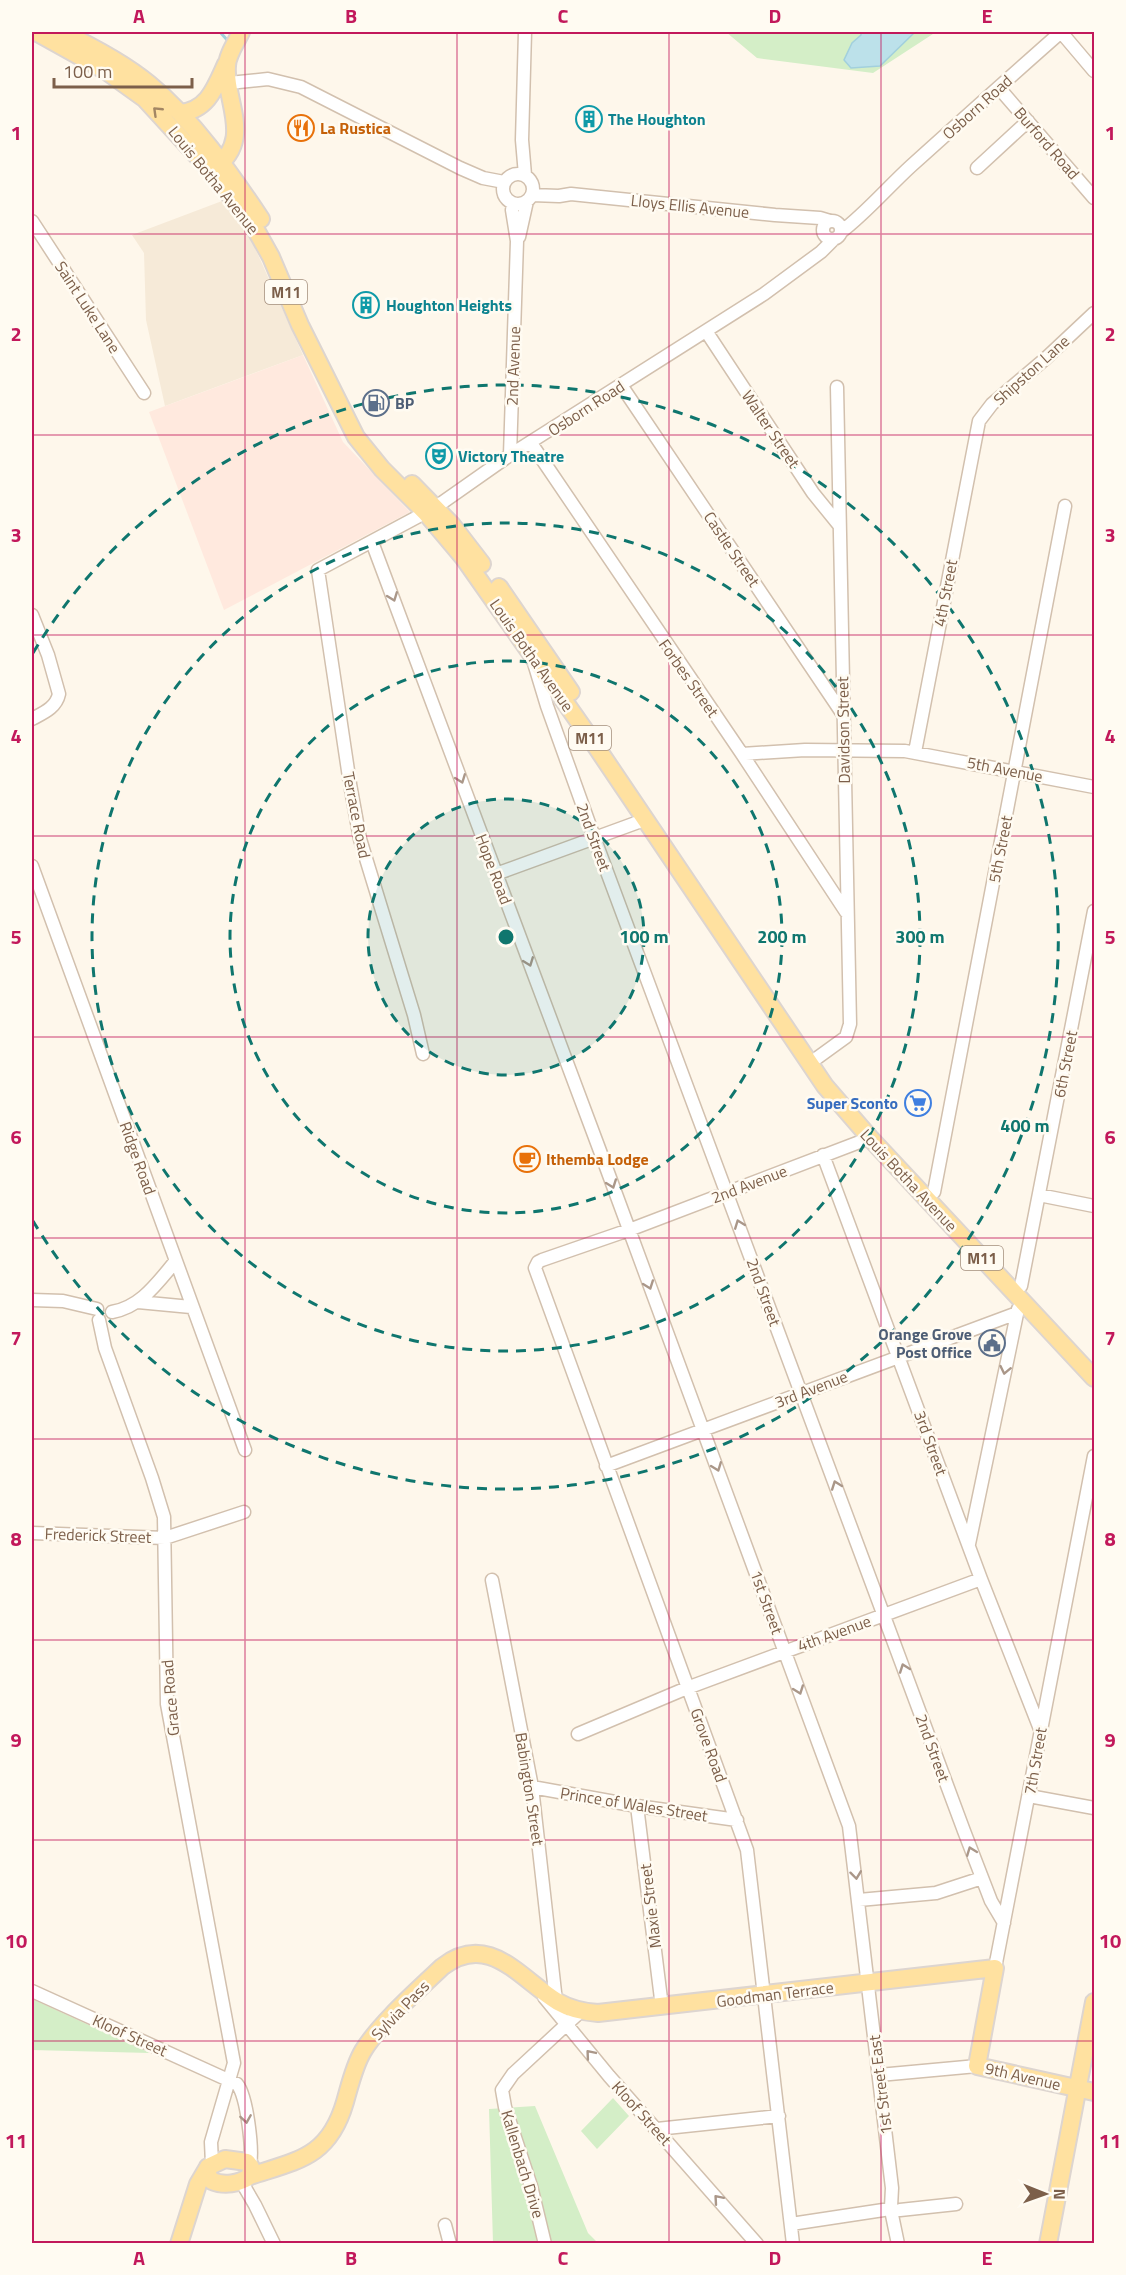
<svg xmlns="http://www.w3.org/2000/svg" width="1126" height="2275" viewBox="0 0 1126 2275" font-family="'Titillium Web',sans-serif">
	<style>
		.residential { fill: #f6ead8 }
		.commercial { fill: #ffe9de }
		.green { fill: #d4eec7 }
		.water { fill: #bce1ea; stroke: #a2d0dd; stroke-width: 1.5 }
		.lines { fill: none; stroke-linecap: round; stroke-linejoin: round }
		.stream { stroke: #a2d0dd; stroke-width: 3 }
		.minor-casing { stroke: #d2c0ae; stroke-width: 15 }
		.major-casing { stroke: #ddd5d0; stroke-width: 20 }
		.minor { stroke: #fff; stroke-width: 12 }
		.major { stroke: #ffe1a0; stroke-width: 16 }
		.oneway { stroke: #a38664 }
		.oneway2 { stroke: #aa9789 }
		.grid { fill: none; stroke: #c2185b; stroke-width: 1.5; stroke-opacity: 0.55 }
		.ring { fill: none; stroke: #0f766e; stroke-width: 3; stroke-dasharray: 10 8 }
		.labels { text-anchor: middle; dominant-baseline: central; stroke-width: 5; stroke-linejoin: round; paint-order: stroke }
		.shield { fill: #fffbf2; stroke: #a38e7c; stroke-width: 1.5 }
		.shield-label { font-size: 15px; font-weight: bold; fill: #7c5f4a }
		.street-label { font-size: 16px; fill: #7c5f4a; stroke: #fffbf2 }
		.culture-label { font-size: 16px; font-weight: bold; fill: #0d838f; stroke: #fffbf2; text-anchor: start }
		.food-label { font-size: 16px; font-weight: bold; fill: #c56008; stroke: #fffbf2; text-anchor: start }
		.service-label { font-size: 16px; font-weight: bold; fill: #4e5e75; stroke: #fffbf2; text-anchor: start }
		.shop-label { font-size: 16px; font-weight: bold; fill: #366cbe; stroke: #fffbf2; text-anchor: end }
		.centre { fill: #0f766e; stroke: #fffbf2; stroke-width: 3 }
		.ring-label { font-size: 18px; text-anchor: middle; font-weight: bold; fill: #0f766e; stroke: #fffbf2; stroke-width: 5; stroke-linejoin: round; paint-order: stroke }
		.neatline { fill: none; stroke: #c2185b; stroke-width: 2 }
		.grid-label { font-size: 20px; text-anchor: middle; font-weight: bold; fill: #c2185b }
	</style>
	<rect width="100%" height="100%" fill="#fef7eb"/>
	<path class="residential" d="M222 201 251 239 303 355 165 406 146 320 144 253 132 235Z"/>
	<path class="commercial" d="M303 355 343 442 410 512 224 610 149 412Z"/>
	<path class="green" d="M726 32H936L873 73 757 58Z
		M32 1999 150 2053 32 2050Z
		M613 2098 629 2116 597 2149 581 2131Z
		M535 2106 588 2233 598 2243H493L489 2109Z"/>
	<path class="water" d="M861 32H915L880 66 851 68 844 60 852 43 861 35Z"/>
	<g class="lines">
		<path class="stream" d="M220 32 228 41"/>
		<defs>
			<path id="minor" d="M1061 32 1094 71
				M229 83 268 79 301 87 460 168 483 178 504 182
				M999 88 1094 198
				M977 168 1028 121
				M503 189a15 15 0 1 1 30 0a15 15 0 1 1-30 0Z
				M525 175 522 140 525 32
				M532 195 559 196 571 194 775 215 820 218 830 221
				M32 221 144 393
				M823 230a9 9 0 1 1 18 0a9 9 0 1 1-18 0Z
				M841 232C866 213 887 188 911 166 961 121 1011 76 1061 32
				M519 237 527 201
				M706 331 813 493 839 525
				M621 385 842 713
				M531 443 742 754 846 912
				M510 455 517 241 512 210 513 203
				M372 542 606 1167 849 1826 892 2188 891 2207
				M32 615 48 655 59 694C56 708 43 713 32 719
				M534 663 547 706 594 837 964 1831 991 1901 1004 1923
				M915 752 979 421 992 404 1045 359 1094 313
				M742 754 805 750 905 751 1094 787
				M32 866 245 1450
				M496 874 644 820
				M423 1054 414 1015 360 839 350 784 318 570 436 507 510 455 764 294 821 252 834 239
				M817 1058 846 1037 850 1024 837 387
				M823 1155 981 1579 1040 1729
				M934 1192 1065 506
				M1039 1195 1094 1206
				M1021 1286 1094 911
				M32 1300 63 1301 97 1309
				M138 1302 191 1307
				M112 1312C141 1307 157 1283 175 1262
				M99 1320 105 1348 152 1478 164 1517 167 1704 234 2063 211 2142 212 2164
				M606 1466 1017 1313
				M32 1533 165 1538 244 1512
				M969 1544 1018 1309
				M492 1580 532 1787 556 2001
				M578 1734 687 1688 981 1579
				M532 1787 637 1806 737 1820
				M1029 1796 1094 1808
				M637 1806 662 2007
				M859 1900 936 1893 982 1878
				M995 1968 1094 1456
				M32 1991 237 2084C247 2096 253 2149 250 2165
				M544 1997 609 2076 757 2244
				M879 2075 977 2066
				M657 2129 779 2116
				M241 2181 255 2205 274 2244
				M900 2210 956 2204
				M892 2215 898 2244
				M791 2224 890 2209
				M445 2225 450 2244
				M545 2244 531 2186 505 2107 502 2090 513 2074 581 2011
				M793 2244 747 1850 535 1268 538 1262 542 1260 629 1230 870 1138"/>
			<path id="major" d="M36 32 106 71 145 99 210 170 252 223 271 257 300 325 356 437 382 469 426 513 463 557 593 742 825 1086 870 1138 1094 1378
				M62 32C91 46 124 63 149 84 194 121 229 171 261 219
				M180 113C208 110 215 88 226 64
				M213 169C255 140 224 102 227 66 227 55 237 41 241 32
				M412 484 452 525 482 564
				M499 587 571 692
				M225 2159 247 2162 251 2167 250 2176C239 2184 224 2186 212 2181L208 2175V2167Z
				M250 2176C299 2160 329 2157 345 2102 350 2085 354 2066 363 2051 380 2023 418 1990 442 1967 489 1930 521 1980 558 2002 570 2009 584 2012 598 2013L995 1968 977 2066 1094 2092
				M179 2244 198 2184 208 2167
				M1048 2244 1094 2002"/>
		</defs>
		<use href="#minor" class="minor-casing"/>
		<use href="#major" class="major-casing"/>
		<use href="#minor" class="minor"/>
		<use href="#major" class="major"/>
	</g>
	<defs><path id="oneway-chevron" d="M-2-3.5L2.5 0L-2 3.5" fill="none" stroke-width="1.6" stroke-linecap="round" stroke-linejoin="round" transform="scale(1.5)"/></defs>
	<use class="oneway" href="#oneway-chevron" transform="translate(157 111) rotate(-136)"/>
	<g class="oneway2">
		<use href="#oneway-chevron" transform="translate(393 597) rotate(69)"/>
		<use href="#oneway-chevron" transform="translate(461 779) rotate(69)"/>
		<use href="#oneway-chevron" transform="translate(529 962) rotate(69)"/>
		<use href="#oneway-chevron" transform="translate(612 1184) rotate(70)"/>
		<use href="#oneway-chevron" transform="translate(739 1224) rotate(-111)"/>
		<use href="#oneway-chevron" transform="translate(649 1285) rotate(70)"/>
		<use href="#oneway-chevron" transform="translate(1005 1370) rotate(102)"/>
		<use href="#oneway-chevron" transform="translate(717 1467) rotate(69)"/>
		<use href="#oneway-chevron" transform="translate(836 1485) rotate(-110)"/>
		<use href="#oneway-chevron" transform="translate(904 1668) rotate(-110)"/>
		<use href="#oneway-chevron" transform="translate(799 1690) rotate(70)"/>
		<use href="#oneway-chevron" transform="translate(971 1851) rotate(-111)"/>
		<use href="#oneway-chevron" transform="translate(856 1875) rotate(83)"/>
		<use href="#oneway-chevron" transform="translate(590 2054) rotate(-130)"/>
		<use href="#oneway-chevron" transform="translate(246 2119) rotate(81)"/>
		<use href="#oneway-chevron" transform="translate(718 2199) rotate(-131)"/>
	</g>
	<path class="grid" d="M245 32V2244M457 32V2244M669 32V2244M881 32V2244M32 234H1094M32 435H1094M32 635H1094M32 836H1094M32 1037H1094M32 1238H1094M32 1439H1094M32 1640H1094M32 1840H1094M32 2041H1094"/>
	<circle cx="506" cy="937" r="138" fill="#0f766e" fill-opacity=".12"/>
	<g class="ring">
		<circle cx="506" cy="937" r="138"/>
		<circle cx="506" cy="937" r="276"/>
		<circle cx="506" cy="937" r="414"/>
		<path d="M33 653A552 552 0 1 1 33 1221"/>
	</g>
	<defs>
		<symbol id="building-ring" viewBox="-11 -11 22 22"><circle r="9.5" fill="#fffbf2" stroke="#0f9aa8" stroke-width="1.5"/><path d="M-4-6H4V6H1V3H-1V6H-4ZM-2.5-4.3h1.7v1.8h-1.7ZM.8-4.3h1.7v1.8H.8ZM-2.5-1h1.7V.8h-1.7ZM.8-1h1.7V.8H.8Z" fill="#0f9aa8"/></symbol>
		<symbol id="restaurant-ring" viewBox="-11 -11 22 22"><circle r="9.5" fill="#fffbf2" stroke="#e8710a" stroke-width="1.5"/><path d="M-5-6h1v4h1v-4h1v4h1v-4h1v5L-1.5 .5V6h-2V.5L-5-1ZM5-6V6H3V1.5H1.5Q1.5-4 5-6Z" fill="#e8710a"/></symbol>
		<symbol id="fuel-ring" viewBox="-11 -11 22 22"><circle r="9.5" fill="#fffbf2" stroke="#5c6f8a" stroke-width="1.5"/><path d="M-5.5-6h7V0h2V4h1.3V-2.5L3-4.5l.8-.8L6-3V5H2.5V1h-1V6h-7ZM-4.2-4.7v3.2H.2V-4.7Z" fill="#5c6f8a"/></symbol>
		<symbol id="theatre-ring" viewBox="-11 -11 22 22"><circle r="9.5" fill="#fffbf2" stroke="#0f9aa8" stroke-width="1.5"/><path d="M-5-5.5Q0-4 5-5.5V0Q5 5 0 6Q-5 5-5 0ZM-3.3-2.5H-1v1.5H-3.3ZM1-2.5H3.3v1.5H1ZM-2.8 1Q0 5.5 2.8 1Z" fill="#0f9aa8"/></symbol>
		<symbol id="supermarket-ring" viewBox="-11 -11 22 22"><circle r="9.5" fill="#fffbf2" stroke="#3f7fe0" stroke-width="1.5"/><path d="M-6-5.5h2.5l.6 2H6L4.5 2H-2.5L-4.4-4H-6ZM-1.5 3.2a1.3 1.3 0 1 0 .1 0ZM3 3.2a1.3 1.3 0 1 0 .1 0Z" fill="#3f7fe0"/></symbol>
		<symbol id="cafe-ring" viewBox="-11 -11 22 22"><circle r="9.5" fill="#fffbf2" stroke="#e8710a" stroke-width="1.5"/><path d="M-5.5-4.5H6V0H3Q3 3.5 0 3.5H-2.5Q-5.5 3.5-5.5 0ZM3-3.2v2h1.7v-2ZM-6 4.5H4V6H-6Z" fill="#e8710a"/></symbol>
		<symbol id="civic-ring" viewBox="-11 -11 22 22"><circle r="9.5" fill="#fffbf2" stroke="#5c6f8a" stroke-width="1.5"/><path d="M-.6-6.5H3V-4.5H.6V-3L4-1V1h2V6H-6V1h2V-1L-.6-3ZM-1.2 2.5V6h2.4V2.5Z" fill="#5c6f8a"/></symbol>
	</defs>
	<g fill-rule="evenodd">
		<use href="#building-ring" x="574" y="104" width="30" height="30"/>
		<use href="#restaurant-ring" x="286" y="113" width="30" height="30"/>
		<use href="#building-ring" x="351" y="290" width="30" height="30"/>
		<use href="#fuel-ring" x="361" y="388" width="30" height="30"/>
		<use href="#theatre-ring" x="424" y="441" width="30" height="30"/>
		<use href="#supermarket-ring" x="903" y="1088" width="30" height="30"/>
		<use href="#cafe-ring" x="512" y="1144" width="30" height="30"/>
		<use href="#civic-ring" x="977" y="1328" width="30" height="30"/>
	</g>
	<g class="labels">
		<g class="shield">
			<rect x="265" y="280" width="42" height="24" rx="4.5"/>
			<rect x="569" y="726" width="42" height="24" rx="4.5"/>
			<rect x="961" y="1246" width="42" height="24" rx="4.5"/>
		</g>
		<g class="shield-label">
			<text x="286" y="292">M11</text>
			<text x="590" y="738">M11</text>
			<text x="982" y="1258">M11</text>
		</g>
		<g class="street-label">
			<text transform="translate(977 107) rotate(-42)">Osborn Road</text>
			<text transform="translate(1047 143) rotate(49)">Burford Road</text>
			<text transform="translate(214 180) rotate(51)">Louis Botha Avenue</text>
			<text transform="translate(690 206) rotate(6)">Lloys Ellis Avenue</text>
			<text transform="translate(88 307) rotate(57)">Saint Luke Lane</text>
			<text transform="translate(513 366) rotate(-88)">2nd Avenue</text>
			<text transform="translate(1031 370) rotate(-42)">Shipston Lane</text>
			<text transform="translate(586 408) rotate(-33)">Osborn Road</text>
			<text transform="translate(771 429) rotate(56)">Walter Street</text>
			<text transform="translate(732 549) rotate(56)">Castle Street</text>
			<text transform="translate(945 593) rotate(-79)">4th Street</text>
			<text transform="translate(532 655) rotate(55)">Louis Botha Avenue</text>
			<text transform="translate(689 678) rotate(55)">Forbes Street</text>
			<text transform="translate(843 730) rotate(-91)">Davidson Street</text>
			<text transform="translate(1005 769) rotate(11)">5th Avenue</text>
			<text transform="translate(357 815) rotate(79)">Terrace Road</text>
			<text transform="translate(594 837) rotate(70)">2nd Street</text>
			<text transform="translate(1000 849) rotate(-79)">5th Street</text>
			<text transform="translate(494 869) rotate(69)">Hope Road</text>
			<text transform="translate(1065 1064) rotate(-79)">6th Street</text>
			<text transform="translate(138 1158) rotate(70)">Ridge Road</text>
			<text transform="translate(909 1180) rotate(47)">Louis Botha Avenue</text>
			<text transform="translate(749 1184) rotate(-21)">2nd Avenue</text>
			<text transform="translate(764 1292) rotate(70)">2nd Street</text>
			<text transform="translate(811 1389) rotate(-21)">3rd Avenue</text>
			<text transform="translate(931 1443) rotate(70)">3rd Street</text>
			<text transform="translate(98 1535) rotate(2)">Frederick Street</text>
			<text transform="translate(767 1602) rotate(70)">1st Street</text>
			<text transform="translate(834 1633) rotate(-20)">4th Avenue</text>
			<text transform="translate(170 1698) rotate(-95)">Grace Road</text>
			<text transform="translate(709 1745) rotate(70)">Grove Road</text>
			<text transform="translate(933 1748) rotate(70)">2nd Street</text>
			<text transform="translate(1035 1761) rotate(-80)">7th Street</text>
			<text transform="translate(530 1789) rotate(81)">Babington Street</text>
			<text transform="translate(634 1804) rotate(9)">Prince of Wales Street</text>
			<text transform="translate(650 1906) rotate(-97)">Maxie Street</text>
			<text transform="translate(775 1994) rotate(-7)">Goodman Terrace</text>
			<text transform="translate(400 2010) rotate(-46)">Sylvia Pass</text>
			<text transform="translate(130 2035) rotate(24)">Kloof Street</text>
			<text transform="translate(1023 2076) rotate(13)">9th Avenue</text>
			<text transform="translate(880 2085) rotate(-97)">1st Street East</text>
			<text transform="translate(642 2113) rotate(48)">Kloof Street</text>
			<text transform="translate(523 2164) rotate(73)">Kallenbach Drive</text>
		</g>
		<g class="culture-label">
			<text x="608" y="119">The Houghton</text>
			<text x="386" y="305">Houghton Heights</text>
			<text x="458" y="456">Victory Theatre</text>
		</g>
		<g class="food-label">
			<text x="320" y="128">La Rustica</text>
			<text x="546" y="1159">Ithemba Lodge</text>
		</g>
		<g class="service-label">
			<text x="395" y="403">BP</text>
			<text x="972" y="1334" text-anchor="end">Orange Grove<tspan x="972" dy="18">Post Office</tspan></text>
		</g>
		<g class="shop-label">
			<text x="898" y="1103">Super Sconto</text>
		</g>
	</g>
	<circle cx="506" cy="937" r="9" class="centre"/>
	<g class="ring-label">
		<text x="644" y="943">100 m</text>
		<text x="782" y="943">200 m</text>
		<text x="920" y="943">300 m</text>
		<text x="1025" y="1132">400 m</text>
	</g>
	<rect width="1126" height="2275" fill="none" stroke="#fffbf2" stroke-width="66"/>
	<g transform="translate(1045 2194) rotate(91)" stroke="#fffbf2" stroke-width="4.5" paint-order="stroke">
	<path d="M0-4.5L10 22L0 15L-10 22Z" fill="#7c5f4a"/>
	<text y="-9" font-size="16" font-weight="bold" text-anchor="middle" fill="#7c5f4a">N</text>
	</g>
	<path d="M54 78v9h138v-9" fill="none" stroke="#7c5f4a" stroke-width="3"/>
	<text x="63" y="78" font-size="18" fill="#7c5f4a" stroke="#fffbf2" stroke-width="4.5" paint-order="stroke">100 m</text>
	<rect x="33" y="33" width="1060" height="2209" class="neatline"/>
	<g class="grid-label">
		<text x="139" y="23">A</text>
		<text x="351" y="23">B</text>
		<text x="563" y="23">C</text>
		<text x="775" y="23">D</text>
		<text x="987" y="23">E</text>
		<text x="16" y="140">1</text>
		<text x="1110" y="140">1</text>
		<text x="16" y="341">2</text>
		<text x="1110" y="341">2</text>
		<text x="16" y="542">3</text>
		<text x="1110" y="542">3</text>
		<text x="16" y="743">4</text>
		<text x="1110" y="743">4</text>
		<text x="16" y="944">5</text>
		<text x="1110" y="944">5</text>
		<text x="16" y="1144">6</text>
		<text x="1110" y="1144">6</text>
		<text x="16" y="1345">7</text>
		<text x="1110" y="1345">7</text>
		<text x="16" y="1546">8</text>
		<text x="1110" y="1546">8</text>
		<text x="16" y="1747">9</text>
		<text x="1110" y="1747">9</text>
		<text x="16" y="1948">10</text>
		<text x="1110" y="1948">10</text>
		<text x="16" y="2148">11</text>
		<text x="1110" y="2148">11</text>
		<text x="139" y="2265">A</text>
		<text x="351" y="2265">B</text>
		<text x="563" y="2265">C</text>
		<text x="775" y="2265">D</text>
		<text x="987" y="2265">E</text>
	</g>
</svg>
